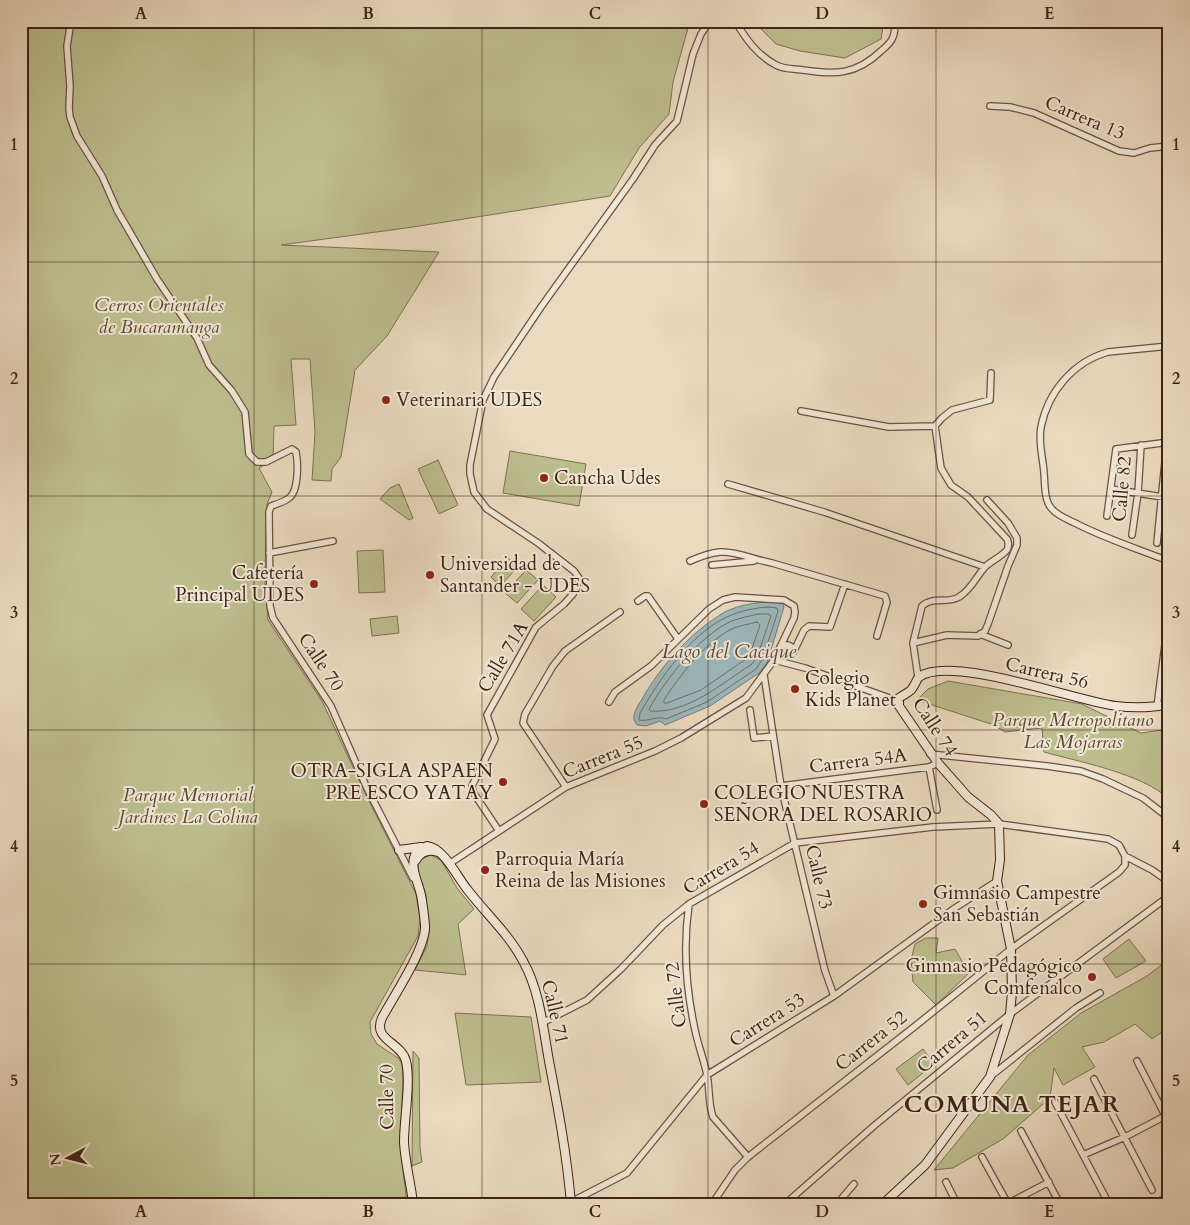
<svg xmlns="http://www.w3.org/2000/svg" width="1190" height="1225" viewBox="0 0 1190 1225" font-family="Cardo,serif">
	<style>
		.green { fill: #bdbe8e; stroke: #7e7052 }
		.water { fill: #9cb8bc; stroke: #777c79 }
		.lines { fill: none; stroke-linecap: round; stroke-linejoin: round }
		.shore { stroke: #6e6e68; stroke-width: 1 }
		.street-casing { stroke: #6a5140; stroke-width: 8 }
		.secondary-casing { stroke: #3f2315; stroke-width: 10 }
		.street { stroke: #f2e7d6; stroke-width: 5.5 }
		.secondary { stroke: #f2e7d6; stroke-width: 8 }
		.grid { fill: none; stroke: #3f2315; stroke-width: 1; stroke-opacity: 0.55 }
		.poi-dot { fill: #8f2418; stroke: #f2e7d6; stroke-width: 2 }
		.labels { text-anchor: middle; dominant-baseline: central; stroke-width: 4; stroke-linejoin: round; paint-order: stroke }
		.street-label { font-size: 19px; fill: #3f2315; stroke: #f2e7d6 }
		.park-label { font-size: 19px; font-style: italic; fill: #5e4a33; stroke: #f2e7d6 }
		.poi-label { font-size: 19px; fill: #3f2315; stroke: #f2e7d6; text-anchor: start }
		.water-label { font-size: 20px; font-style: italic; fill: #56483f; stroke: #f2e7d6 }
		.district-label { font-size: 24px; font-weight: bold; letter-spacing: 1px; fill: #3f2315; stroke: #f2e7d6 }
		.neatline { fill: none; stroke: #3f2315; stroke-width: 2 }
		.grid-label { font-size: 16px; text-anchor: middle; font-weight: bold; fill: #3f2315 }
	</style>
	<rect width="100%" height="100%" fill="#ebdac0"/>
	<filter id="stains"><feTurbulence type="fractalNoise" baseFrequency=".004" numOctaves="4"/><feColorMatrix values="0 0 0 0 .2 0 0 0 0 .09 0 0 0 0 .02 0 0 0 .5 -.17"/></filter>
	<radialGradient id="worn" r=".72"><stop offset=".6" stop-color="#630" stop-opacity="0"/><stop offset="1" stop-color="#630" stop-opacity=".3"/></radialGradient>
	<path class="green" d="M21 21H694L688 28 673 82 669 114 639 148 610 196 413 227 281 245 439 252 387 336 355 370 341 457 332 469 331 481 312 480 315 432 310 359H291L296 425 274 426 273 460 259 468 272 492 267 504 266 523 265 584 268 620 322 701 367 797 416 894 420 920 418 936 370 1022 371 1034 377 1044 398 1058 402 1064 403 1079 400 1144 407 1204H21Z
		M755 21H884L881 39 845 58 800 51 776 44 759 27Z
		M510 451 586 464 579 506 503 493Z
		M438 460 458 505 439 514 418 469Z
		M399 484 413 518 409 520 380 499 390 488Z
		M383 550 385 592 359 593 357 551Z
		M508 558 518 567 500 586 491 577Z
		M526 570 538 580 517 603 505 593Z
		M543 585 556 597 534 621 521 609Z
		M397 616 399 633 372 636 370 619Z
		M948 681 1082 704 1141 733 1169 729V799C1143 774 1080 762 1044 752L1042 728 1005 732 994 725 917 700 928 689Z
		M431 855 441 860 457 888 474 909 458 924 466 975 415 970 427 946 429 932 426 895 418 872V865L421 859Z
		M926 938H938L936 953 955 949 969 973 936 1005 913 982 911 960 915 944Z
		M1129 939 1146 961 1116 978 1103 959Z
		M1169 959V1027L1152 1039 1135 1024 1104 1042 1082 1047 1095 1067 1063 1085 1054 1068 1050 1098 1003 1139 953 1168 934 1170 1028 1055 1081 1013 1147 976Z
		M455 1013 531 1017 541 1082 466 1085Z
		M923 1049 934 1064 908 1085 896 1069Z
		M413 1051 419 1058 420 1148 422 1162 412 1166Z"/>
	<path class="water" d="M768 602 782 603 784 607 767 663 759 673 710 706 665 725 660 721 646 726 637 725 634 720C633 712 638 706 642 699 661 666 688 635 720 615 733 606 752 603 768 602Z"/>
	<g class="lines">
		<path class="shore" d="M768 607 777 608 778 611 762 660 756 669 707 702 666 719C657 715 649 722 639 720L640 713C659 680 691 633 727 617 739 611 754 608 768 607Z
			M758 614H768L771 616 757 657 752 664C721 684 687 714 650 711L649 709C665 680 701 634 732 621 740 618 749 616 758 614Z
			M757 622 760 625 750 654 746 659 701 690 667 703H664V700C679 676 708 639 734 628 742 625 750 624 757 622Z"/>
		<defs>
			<path id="street" d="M71 21 67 46 70 86 69 108 70 117 77 136 102 176 117 210 157 279 197 338 209 365 232 391 245 412 249 454 257 462H266L292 449 296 452C298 462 299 491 289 498 284 502 277 504 271 506L269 512 270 606 273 618 331 706 366 786 413 878
				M735 21C746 39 757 55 776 65 785 70 793 68 803 70 835 75 856 75 881 51 886 47 891 43 893 37 895 32 895 26 895 21
				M913 21H916
				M824 25 836 24 859 25 882 21
				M990 106 1010 107 1034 113 1119 151 1134 153 1150 148 1169 146
				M1169 346 1108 352C1073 362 1048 392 1041 427 1038 442 1043 458 1044 473 1045 484 1044 501 1052 509 1058 516 1067 519 1075 523 1104 538 1135 548 1166 560L1169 562
				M801 411 889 427 935 426 942 418 952 410 990 400 991 373
				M728 484 824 512 985 567
				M1111 489 1169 498
				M1107 516 1116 449 1169 442
				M1132 535 1138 493 1141 445
				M1157 543 1167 442
				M269 553 333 541
				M690 561C699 557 710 553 720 552 737 551 755 560 772 563L885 596 887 602 877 636
				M712 565 754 561
				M638 601 645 596H648L678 639
				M980 634 1008 645
				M913 643 947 635 978 636 985 631 988 624 1008 566 1017 545V538L1008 523 987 500
				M781 646 788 645 795 649
				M778 653 784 654 793 653 804 630 809 626 830 627 845 584
				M774 660 805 668 898 701
				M764 675 781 786 825 971 834 996
				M918 677 913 643 922 606C933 596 948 604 959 597 971 590 976 577 985 567 991 561 1001 557 1007 550 1009 546 1009 543 1007 539L968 497 951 485 941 468 935 426
				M1157 707 1169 614
				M750 710 754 738 773 736
				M930 754 1047 766 1081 771 1103 779 1143 798 1169 818
				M929 767 937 810
				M781 786 929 767 938 763
				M566 787 523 723 525 714 553 666 565 651 620 612
				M499 831 473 792 472 786 495 739 487 715 536 627 564 604 573 594 579 581V578L574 571 538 543 487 509 474 492 470 474V465L483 400 494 377 541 307 633 179 655 145 677 121 693 54 701 34 710 21
				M1125 856 1152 870 1169 882
				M449 864 566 787 655 751 681 738 746 698 774 660 794 618 795 612 794 606 784 600 735 597 723 600 709 609 651 666 615 692 609 702
				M689 904C683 946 686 989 695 1030 698 1045 704 1060 707 1075 710 1089 708 1104 713 1117L748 1157
				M542 1023 587 1000 621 969 663 925 689 904 795 843 933 827 999 824 1108 839 1119 845 1125 856
				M1137 1061 1169 1123
				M991 1076 1076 1008 1100 993
				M1094 1079 1152 1190
				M1055 1102 1109 1204
				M1021 1131 1060 1204
				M1083 1155 1125 1137 1169 1114
				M982 1157 1008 1204
				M946 1182 957 1204
				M571 1202 627 1173 707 1075 834 996 955 908 997 881
				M816 1202 818 1204
				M712 1204 735 1170 748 1157 914 1027 1011 949 1119 872 1125 865V856
				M785 1204 875 1125 1010 1014 1169 896
				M837 1204 854 1184
				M1007 1204 1049 1182
				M1154 1204 1169 1196"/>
			<path id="secondary" d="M399 850 421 847
				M416 860C421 851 429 849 438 852
				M413 1204C411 1183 405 1163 404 1142 404 1119 411 1082 406 1061 401 1042 372 1040 382 1018 393 997 427 947 425 925 424 915 423 905 421 895 418 881 408 865 417 851L427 846C444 848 457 877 467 889 486 914 509 934 523 961 540 991 543 1028 549 1061 558 1108 567 1155 571 1204
				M883 1204 925 1165 990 1077 1010 1014 1012 992 1011 949 997 881 1000 860 999 824 991 815 968 797 938 763 899 706V698C903 695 908 693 911 690 915 686 916 680 919 677 950 654 1076 701 1116 706 1133 708 1151 708 1169 704"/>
		</defs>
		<use href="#street" class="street-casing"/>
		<use href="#secondary" class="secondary-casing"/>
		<use href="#street" class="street"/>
		<use href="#secondary" class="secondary"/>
	</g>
	<path class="grid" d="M254 21V1204M482 21V1204M708 21V1204M936 21V1204M21 262H1169M21 496H1169M21 730H1169M21 964H1169"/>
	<g class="poi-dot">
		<circle cx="386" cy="400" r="5"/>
		<circle cx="544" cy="478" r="5"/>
		<circle cx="430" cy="575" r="5"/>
		<circle cx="314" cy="584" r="5"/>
		<circle cx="795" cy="689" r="5"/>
		<circle cx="503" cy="782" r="5"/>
		<circle cx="704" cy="804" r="5"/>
		<circle cx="485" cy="870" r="5"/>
		<circle cx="923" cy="904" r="5"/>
		<circle cx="1092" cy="977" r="5"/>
	</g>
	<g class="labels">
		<g class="street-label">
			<text transform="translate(1085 118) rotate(23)">Carrera 13</text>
			<text transform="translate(1122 489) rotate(-85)">Calle 82</text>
			<text transform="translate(503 657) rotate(-59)">Calle 71A</text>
			<text transform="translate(321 662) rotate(56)">Calle 70</text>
			<text transform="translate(1047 673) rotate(13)">Carrera 56</text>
			<text transform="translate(935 727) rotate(57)">Calle 74</text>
			<text transform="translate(603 757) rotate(-22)">Carrera 55</text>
			<text transform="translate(858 761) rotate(-7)">Carrera 54A</text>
			<text transform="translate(721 868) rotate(-31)">Carrera 54</text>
			<text transform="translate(819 877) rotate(77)">Calle 73</text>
			<text transform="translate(676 995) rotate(-97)">Calle 72</text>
			<text transform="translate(555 1012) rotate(77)">Calle 71</text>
			<text transform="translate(767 1020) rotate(-32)">Carrera 53</text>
			<text transform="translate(871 1041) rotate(-38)">Carrera 52</text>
			<text transform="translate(952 1042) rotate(-40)">Carrera 51</text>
			<text transform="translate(387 1097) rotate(-91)">Calle 70</text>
		</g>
		<g class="park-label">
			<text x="159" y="305">Cerros Orientales<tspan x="159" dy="22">de Bucaramanga</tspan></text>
			<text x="1073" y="720">Parque Metropolitano<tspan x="1073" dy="22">Las Mojarras</tspan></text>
			<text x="188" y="795">Parque Memorial<tspan x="188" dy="22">Jardines La Colina</tspan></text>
		</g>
		<g class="poi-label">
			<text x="396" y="400">Veterinaria UDES</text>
			<text x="554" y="478">Cancha Udes</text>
			<text x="440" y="564">Universidad de<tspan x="440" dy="22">Santander - UDES</tspan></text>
			<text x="304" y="573" text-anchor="end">Cafetería<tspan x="304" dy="22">Principal UDES</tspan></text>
			<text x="805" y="678">Colegio<tspan x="805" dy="22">Kids Planet</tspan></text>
			<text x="493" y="771" text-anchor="end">OTRA-SIGLA ASPAEN<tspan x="493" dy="22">PRE ESCO YATAY</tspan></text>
			<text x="714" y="793">COLEGIO NUESTRA<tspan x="714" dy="22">SEÑORA DEL ROSARIO</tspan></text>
			<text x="495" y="859">Parroquia María<tspan x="495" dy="22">Reina de las Misiones</tspan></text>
			<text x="933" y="893">Gimnasio Campestre<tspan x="933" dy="22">San Sebastián</tspan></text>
			<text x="1082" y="966" text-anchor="end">Gimnasio Pedagógico<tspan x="1082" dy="22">Comfenalco</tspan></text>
		</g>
		<g class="water-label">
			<text x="729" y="651">Lago del Cacique</text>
		</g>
		<g class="district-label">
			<text x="1012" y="1104">COMUNA TEJAR</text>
		</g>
	</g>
	<rect width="1190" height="1225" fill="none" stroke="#ebdac0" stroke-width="55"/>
	<g transform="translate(68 1158) rotate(263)" stroke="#f2e7d6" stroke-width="4" paint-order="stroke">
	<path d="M0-4L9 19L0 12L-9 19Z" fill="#3f2315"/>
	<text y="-8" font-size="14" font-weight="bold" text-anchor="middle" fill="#3f2315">N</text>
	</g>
	<rect x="28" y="28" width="1134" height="1170" class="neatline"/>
	<g class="grid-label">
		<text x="141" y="19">A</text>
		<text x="368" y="19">B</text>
		<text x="595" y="19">C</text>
		<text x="822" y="19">D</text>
		<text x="1049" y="19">E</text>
		<text x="14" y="150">1</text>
		<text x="1176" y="150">1</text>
		<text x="14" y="384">2</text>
		<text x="1176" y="384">2</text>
		<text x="14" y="618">3</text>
		<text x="1176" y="618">3</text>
		<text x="14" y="852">4</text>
		<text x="1176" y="852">4</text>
		<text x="14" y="1086">5</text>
		<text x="1176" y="1086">5</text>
		<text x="141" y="1217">A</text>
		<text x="368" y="1217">B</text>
		<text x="595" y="1217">C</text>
		<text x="822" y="1217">D</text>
		<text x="1049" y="1217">E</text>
	</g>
	<rect width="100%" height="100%" filter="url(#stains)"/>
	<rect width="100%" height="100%" fill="url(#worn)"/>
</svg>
